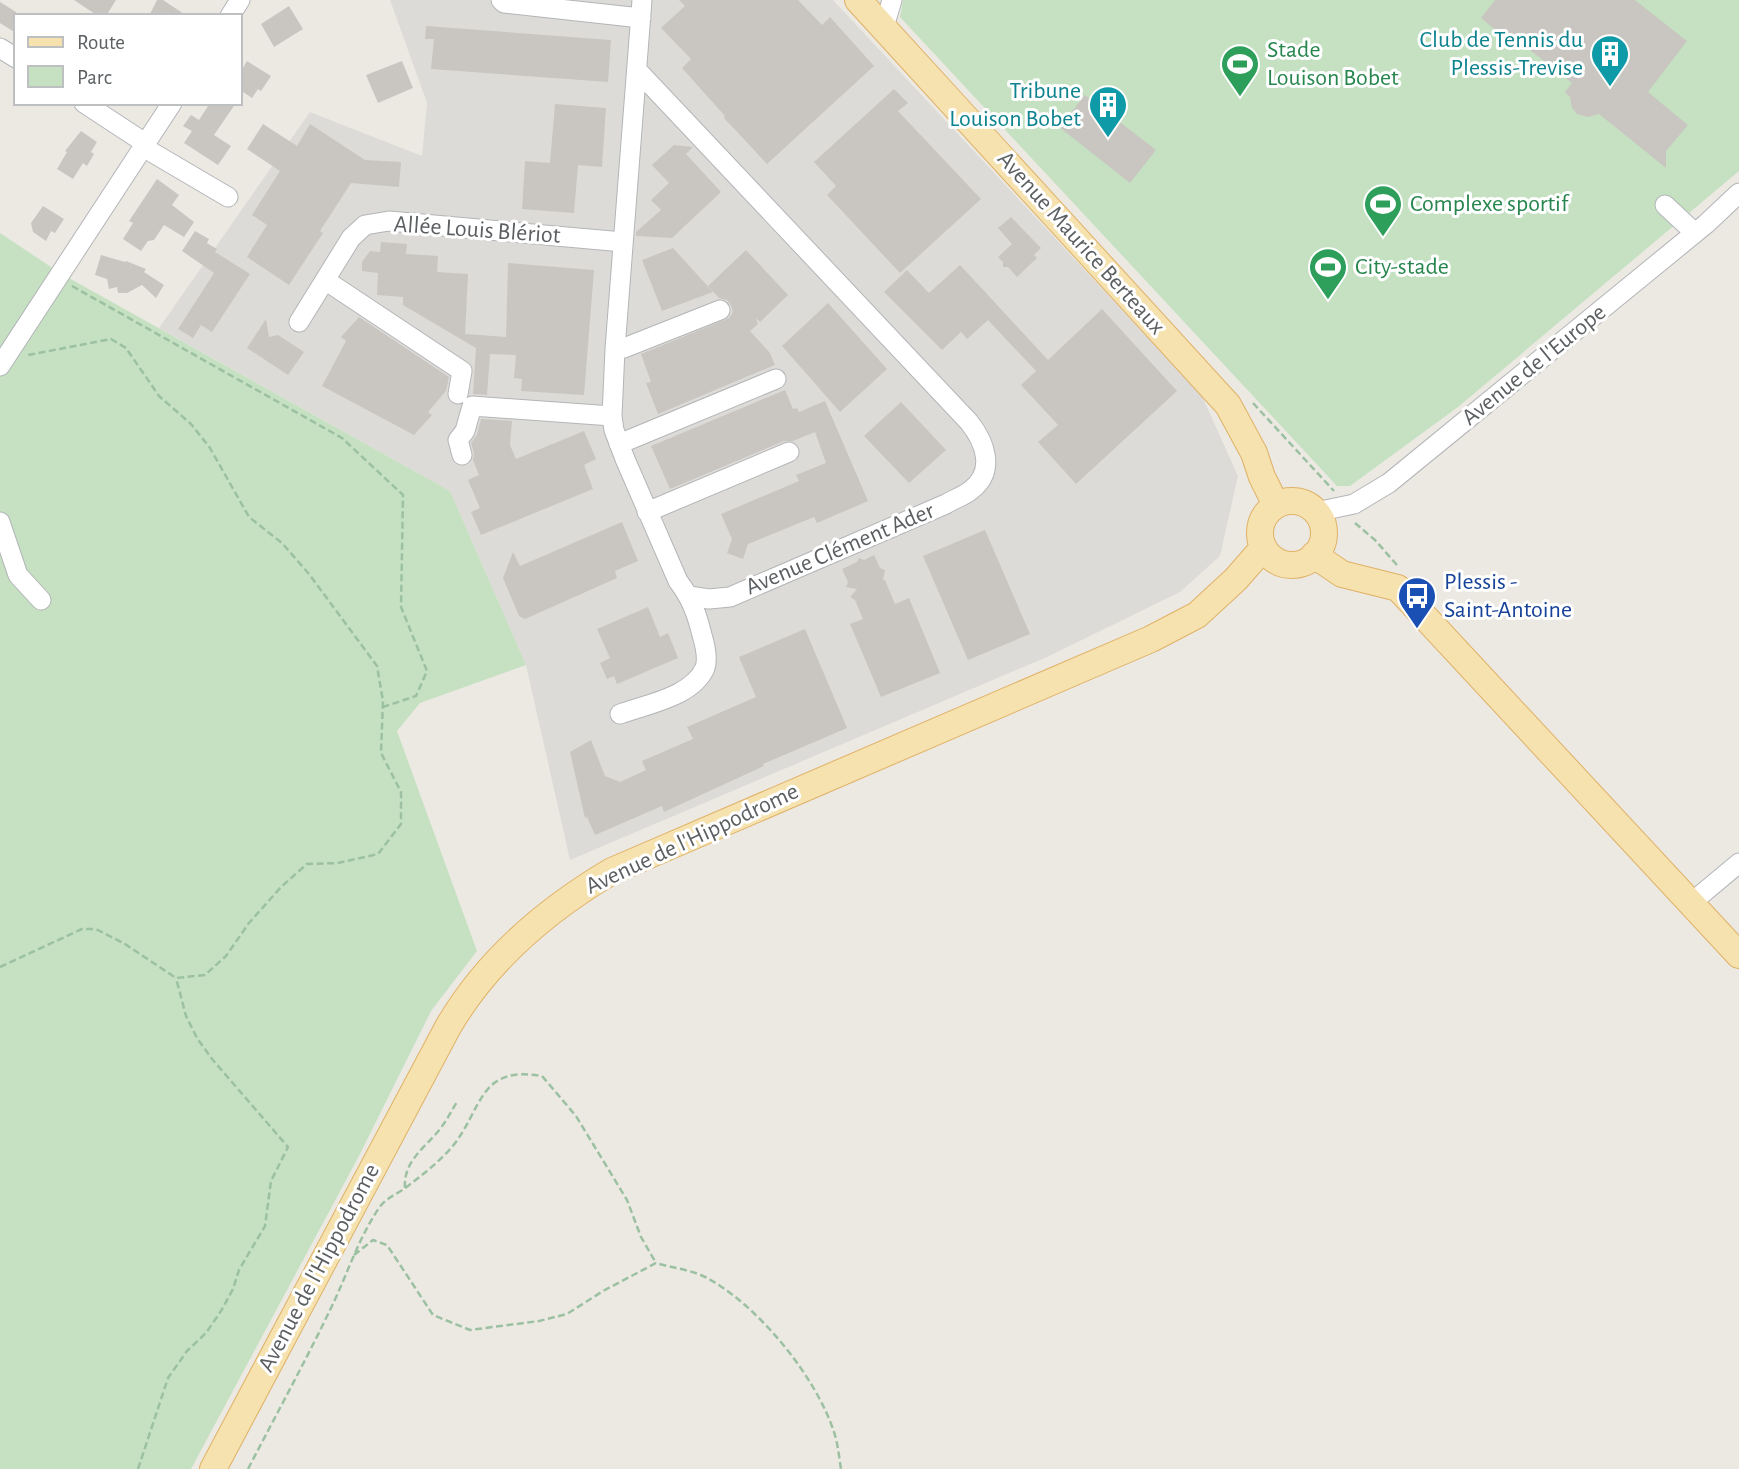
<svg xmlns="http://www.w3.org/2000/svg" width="1739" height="1469" viewBox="0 0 1739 1469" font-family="'Alegreya Sans',sans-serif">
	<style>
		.industrial { fill: #dddbd7 }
		.green { fill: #c5e1c2 }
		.building { fill: #c9c6c1 }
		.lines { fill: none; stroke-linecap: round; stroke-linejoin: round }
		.minor-casing { stroke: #b3b5b8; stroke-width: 21 }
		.major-casing { stroke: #e0b167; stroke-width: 28 }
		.path { stroke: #9cc1a2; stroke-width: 2.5; stroke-dasharray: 7 3.5; stroke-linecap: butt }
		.minor { stroke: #fff; stroke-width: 19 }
		.major { stroke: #f5e2ae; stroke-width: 26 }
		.labels { text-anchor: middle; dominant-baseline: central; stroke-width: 6; stroke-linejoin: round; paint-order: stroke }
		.culture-label { font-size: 24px; fill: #0d838f; stroke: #fff; text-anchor: end }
		.leisure-label { font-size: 24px; fill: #27864d; stroke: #fff; text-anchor: start }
		.street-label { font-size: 24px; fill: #5b5f61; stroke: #fff }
		.transit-label { font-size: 24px; fill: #164399; stroke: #fff; text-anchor: start }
	</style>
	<rect width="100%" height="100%" fill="#ece9e3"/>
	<path class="industrial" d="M390 0H833L1202 396 1238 476 1220 556 1180 592 1047 657 570 860 526 665 450 491 159 328 310 112 422 156 427 103Z"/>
	<path class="green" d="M903 0H1739V171L1458 407 1350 486H1337L900 17Z
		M0 233 60 273 450 491 526 665 420 703 397 731 477 951 431 1011 360 1154 191 1469H0Z"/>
	<path class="building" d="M74 0H116L106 16H98Z
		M157 0H163L187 16H149Z
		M679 0H798L822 25 830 17 874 66 767 164 724 118 725 116 682 68 691 59 661 28 685 6Z
		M1495 0H1635L1687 41 1648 92 1688 125 1666 151V168L1599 114 1588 117 1577 114 1572 108 1570 97 1565 92 1572 83 1503 29 1499 33 1481 18Z
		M0 2 16 12V33L0 23Z
		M289 6 303 29 274 47 261 24Z
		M426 26 611 40 608 82 431 69 434 39H425Z
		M247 61 271 76 261 91 258 89 252 98 240 90V73Z
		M402 61 413 88 378 103 366 75Z
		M894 89 908 103 898 111 981 199 900 273 827 195 836 186 814 162Z
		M1085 95 1156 150 1130 183 1059 127Z
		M210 103H236L214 135 231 146 218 165 184 143 192 131 183 126 191 115 199 120Z
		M555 104 606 108 602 167 578 165 574 213 522 209 525 161 550 163Z
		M263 124 297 146 310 124 365 160 401 162 399 187 351 183 320 231 323 233 289 285 247 257 267 225 252 215 280 171 247 149Z
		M81 131 97 142 91 152 94 154 87 166 83 163 73 179 57 169 67 152 65 151Z
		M674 145 693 147 686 154 721 192 672 238 636 236V232L661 210 651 200 669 183 652 165Z
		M157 179 179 195 172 205 194 222 184 237 164 225 154 240 148 241 141 251 123 239 133 223 129 221Z
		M43 206 64 219 55 233 51 231 46 241 33 232 31 223Z
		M1011 217 1041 248 1034 255 1037 258 1017 277 1008 267H1003V262L998 257 1012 244 998 228Z
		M195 231 209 239 207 243 217 249 215 252 250 274 212 332 201 325 193 338 178 329 214 273 182 251Z
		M381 242 407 244 406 254 438 256 437 272 468 274 465 334 506 337 508 263 594 270 584 395 521 391 522 379 514 378 516 355 490 354 487 395 473 394 476 348 403 305V297L377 295 378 273 362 271V262L370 251 380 252Z
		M673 248 713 292 662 311 642 260Z
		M746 250 788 295 760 322 756 318 758 324 750 331 770 353 775 365 658 414 646 383 651 382 641 354 729 318 733 312 731 305 727 300 719 298 708 286Z
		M101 255 125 262 126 261 146 269 144 272 164 285 156 298 142 285 127 293H118L117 287 109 289 107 279 95 275Z
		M960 265 1048 360 1102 309 1177 391 1076 484 1038 442 1058 425 1021 385 1036 371 988 320 967 339 961 332 942 350 884 292 907 270 929 293Z
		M828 303 887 369 840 412 782 346Z
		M359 317 449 377 446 391 428 412 432 415 414 435 322 386 346 341 341 337Z
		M266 319 269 337 278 335 304 352 288 375 247 348Z
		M785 390 793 409 797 408 799 412 825 401 868 501 817 523 814 517 748 544 743 559 727 553 732 539 721 514 799 481 796 475 826 463 815 432 793 441H784L670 489 651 446Z
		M901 402 946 450 909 483 864 436Z
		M481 419 512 421 510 445 516 459 584 431 596 459 584 465 593 489 481 535 471 512 480 508 468 480 479 475 473 460 474 453 471 443 477 435Z
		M622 522 638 561 615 571 617 578 525 619 519 616 503 578 513 552 520 566Z
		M985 530 1030 634 968 660 923 556Z
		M874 555 880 568 885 570 883 580H885L895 604 909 598 940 673 881 697 850 624 863 619 855 600 850 597 857 589 846 587 848 582 842 569 857 562 859 558 864 560Z
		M648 607 660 637 668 633 678 658 617 684 614 676 607 679 600 663 610 658 597 629Z
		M805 629 847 728 763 764 764 766 664 812 662 806 595 835 587 817 585 818 570 752 591 740 605 776 620 782 646 770 642 761 693 739 687 727 756 697 739 657Z"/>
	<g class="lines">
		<defs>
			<path id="minor" d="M501 0 504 3 641 18
				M230 16 240 0
				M884 27 892 0
				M0 48 16 58
				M637 70 969 422C985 442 996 471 971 490 964 496 954 499 946 504L730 597 709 599 689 596
				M84 103 145 143
				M143 147 228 197
				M1665 205 1695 233
				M325 280 462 371 458 394
				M299 322 351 238 365 225 389 221 623 242
				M615 349 624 348 720 310
				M0 366 172 103
				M619 444 776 379
				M462 455 458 440 465 431 472 406 612 416
				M647 512 789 452
				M1316 512 1354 504 1389 483 1706 224 1739 193
				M0 522 18 575 41 600
				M620 714C647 704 692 697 705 668 708 659 705 645 702 635 697 614 691 598 678 581L625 459 614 430 612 416 615 349 642 0
				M1691 903 1739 863"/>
			<path id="major" d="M858 0 1228 405 1254 453 1262 477 1276 505
				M1260 533a32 32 0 1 1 64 0a32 32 0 1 1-64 0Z
				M1314 555 1342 574 1398 588 1739 955
				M213 1469 448 1027C487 960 546 910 612 871L1151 639 1197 615 1236 579 1263 548"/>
		</defs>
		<use href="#minor" class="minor-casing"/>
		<use href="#major" class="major-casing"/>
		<path class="path" d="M72 286 342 438 403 495 401 607 427 671 416 696 383 707
			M1253 403 1334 491
			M1355 523 1375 540 1397 565
			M0 967 82 929H96L125 944 176 978 205 975 226 956 249 923 281 887 307 864 338 863 378 854 401 824V792L381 753 383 701 377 666 309 574 282 543 249 517 210 448 191 424 159 396 126 348 111 339 28 355
			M405 1188C403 1161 425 1148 440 1129 447 1120 452 1110 458 1100
			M354 1255 373 1240 387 1245 433 1315 470 1330 539 1321 567 1314 603 1291 656 1263C672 1268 693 1270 707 1278 759 1306 816 1377 834 1432 838 1444 839 1457 841 1469
			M138 1469 168 1378 187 1351 206 1333 221 1311 233 1289 239 1270 265 1226 271 1181 288 1147 212 1059 197 1038 186 1016 176 978
			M248 1469C276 1415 305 1362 331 1308 347 1275 358 1239 379 1208 386 1198 395 1195 404 1189 421 1176 438 1163 452 1147 483 1109 478 1065 542 1076L576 1116 627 1200 641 1237 656 1263"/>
		<use href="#minor" class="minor"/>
		<use href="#major" class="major"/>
	</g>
	<defs>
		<symbol id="building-pin" viewBox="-11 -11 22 30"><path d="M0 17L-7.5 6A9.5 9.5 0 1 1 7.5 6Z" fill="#0f9aa8" stroke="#fff"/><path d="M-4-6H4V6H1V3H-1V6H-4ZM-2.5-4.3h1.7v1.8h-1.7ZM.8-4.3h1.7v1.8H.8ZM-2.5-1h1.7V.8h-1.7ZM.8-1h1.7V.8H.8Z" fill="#fff"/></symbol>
		<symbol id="stadium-pin" viewBox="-11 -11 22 30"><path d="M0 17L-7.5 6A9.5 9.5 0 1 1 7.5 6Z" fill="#2e9e5b" stroke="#fff"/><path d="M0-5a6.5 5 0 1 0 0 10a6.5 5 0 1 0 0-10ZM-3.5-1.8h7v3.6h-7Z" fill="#fff"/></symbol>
		<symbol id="bus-pin" viewBox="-11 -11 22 30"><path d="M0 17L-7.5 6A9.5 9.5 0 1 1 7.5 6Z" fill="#1a4fb4" stroke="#fff"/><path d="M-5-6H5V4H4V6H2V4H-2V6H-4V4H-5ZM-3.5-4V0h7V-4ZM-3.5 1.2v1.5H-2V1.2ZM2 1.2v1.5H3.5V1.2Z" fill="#fff"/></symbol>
	</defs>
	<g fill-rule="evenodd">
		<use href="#building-pin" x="1588" y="32" width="44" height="60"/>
		<use href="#stadium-pin" x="1218" y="42" width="44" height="60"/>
		<use href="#building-pin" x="1086" y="83" width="44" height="60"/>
		<use href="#stadium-pin" x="1361" y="182" width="44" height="60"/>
		<use href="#stadium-pin" x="1306" y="245" width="44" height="60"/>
		<use href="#bus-pin" x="1395" y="574" width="44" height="60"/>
	</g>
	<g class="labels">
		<g class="culture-label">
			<text x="1583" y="40">Club de Tennis du<tspan x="1583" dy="28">Plessis-Trevise</tspan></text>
			<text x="1081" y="91">Tribune<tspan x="1081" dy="28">Louison Bobet</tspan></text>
		</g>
		<g class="leisure-label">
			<text x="1267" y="50">Stade<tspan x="1267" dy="28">Louison Bobet</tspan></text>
			<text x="1410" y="204">Complexe sportif</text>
			<text x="1355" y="267">City-stade</text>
		</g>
		<g class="street-label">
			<text transform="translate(477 230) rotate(4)">Allée Louis Blériot</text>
			<text transform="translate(1081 243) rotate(48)">Avenue Maurice Berteaux</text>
			<text transform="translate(1534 365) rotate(-39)">Avenue de l'Europe</text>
			<text transform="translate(840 549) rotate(-23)">Avenue Clément Ader</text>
			<text transform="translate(692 839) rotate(-25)">Avenue de l'Hippodrome</text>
			<text transform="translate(319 1268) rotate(-62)">Avenue de l'Hippodrome</text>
		</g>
		<g class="transit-label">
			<text x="1444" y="582">Plessis -<tspan x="1444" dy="28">Saint-Antoine</tspan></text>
		</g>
	</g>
	<rect x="14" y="14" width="228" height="91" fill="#ffffff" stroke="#bdbfc0" stroke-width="2"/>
	<rect x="28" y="37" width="35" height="10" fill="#f5e2ae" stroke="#bdbfc0" stroke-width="2"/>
	<text x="77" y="49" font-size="21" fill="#5b5f61">Route</text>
	<rect x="28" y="66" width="35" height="21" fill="#c5e1c2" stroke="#bdbfc0" stroke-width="2"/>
	<text x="77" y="84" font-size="21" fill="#5b5f61">Parc</text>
</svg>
